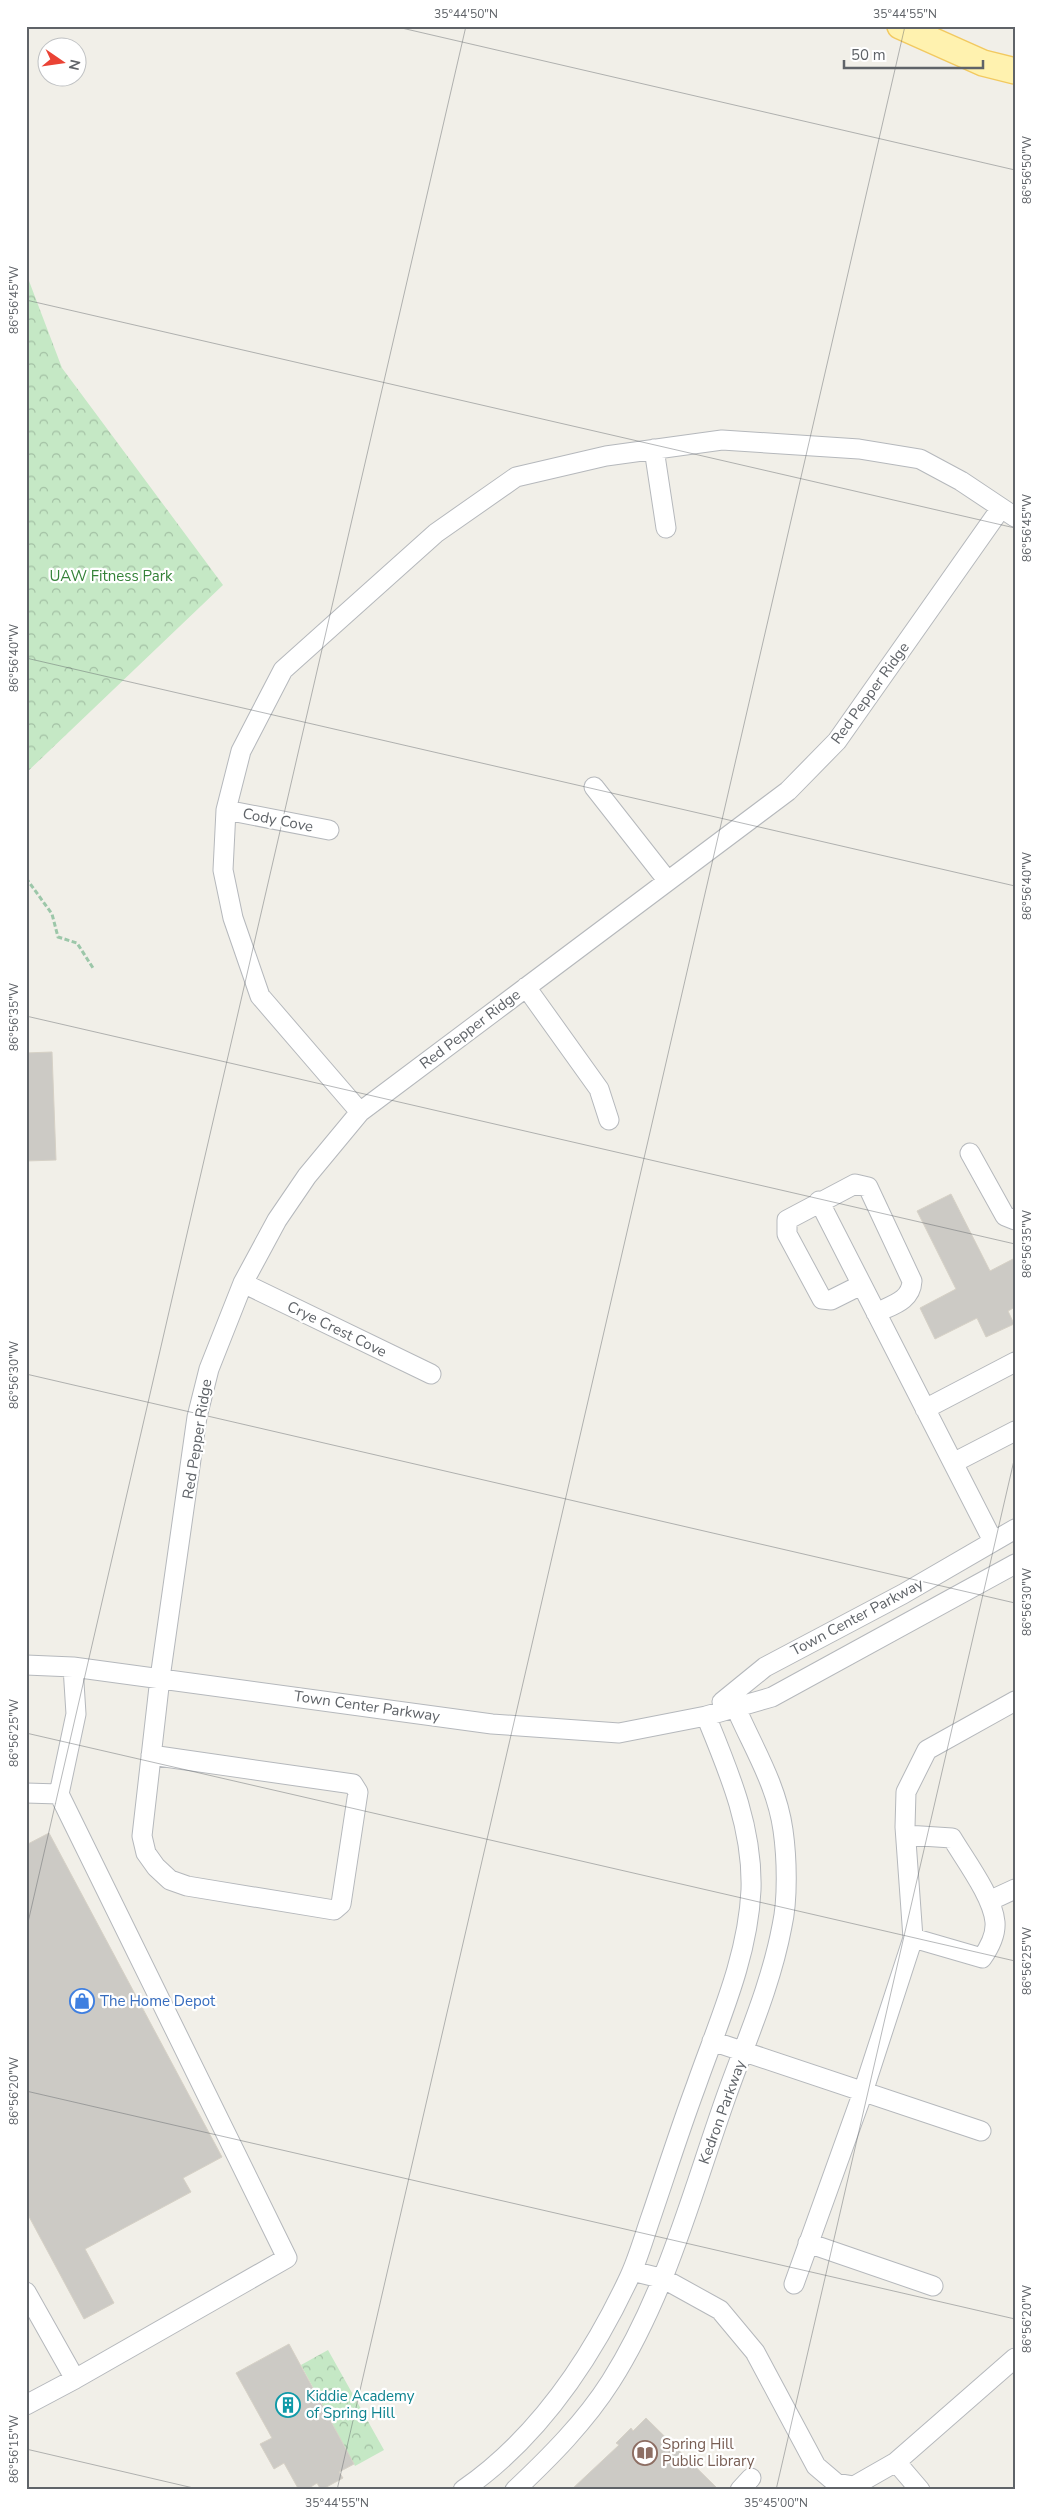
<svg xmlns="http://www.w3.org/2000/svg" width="1041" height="2516" viewBox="0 0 1041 2516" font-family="'Nunito Sans',sans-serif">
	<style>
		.park { fill: url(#park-crowns) }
		.building { fill: #cccac5; stroke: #d6d1c6 }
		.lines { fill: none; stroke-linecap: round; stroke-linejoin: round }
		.minor-casing { stroke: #b5b8bc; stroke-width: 21 }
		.major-casing { stroke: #f2c960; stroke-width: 28 }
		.path { stroke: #9cc7a9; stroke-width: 3; stroke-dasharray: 5 2.5; stroke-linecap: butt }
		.minor { stroke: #fff; stroke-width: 19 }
		.major { stroke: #fff2af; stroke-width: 25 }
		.ticks { fill: none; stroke: #5f6368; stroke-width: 1; stroke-opacity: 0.45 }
		.labels { text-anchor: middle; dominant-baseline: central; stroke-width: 4.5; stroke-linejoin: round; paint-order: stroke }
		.park-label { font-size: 15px; fill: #348238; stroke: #fff }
		.street-label { font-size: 15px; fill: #5f6368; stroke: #fff }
		.shop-label { font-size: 15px; fill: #366cbe; stroke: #fff; text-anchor: start }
		.culture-label { font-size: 15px; fill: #0d838f; stroke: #fff; text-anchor: start }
		.education-label { font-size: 15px; fill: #785e54; stroke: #fff; text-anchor: start }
		.neatline { fill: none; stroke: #5f6368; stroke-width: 2 }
		.ticks-label { font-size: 12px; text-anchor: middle; fill: #5f6368 }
	</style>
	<defs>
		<pattern id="park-crowns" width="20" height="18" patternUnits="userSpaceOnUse" patternTransform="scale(1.25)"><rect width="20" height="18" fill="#c5e8c5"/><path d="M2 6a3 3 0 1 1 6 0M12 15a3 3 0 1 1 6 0" fill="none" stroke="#a3c0a4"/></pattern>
	</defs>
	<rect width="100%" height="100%" fill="#f1efe8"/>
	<path class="park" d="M26 273 62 368 223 585 26 773Z
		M328 2350 384 2450 355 2466 301 2365Z"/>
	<path class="building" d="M52 1052 56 1160 26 1161V1053Z
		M951 1194 990 1271 1015 1258V1307L1008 1311 1014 1324 986 1337 977 1318 935 1339 920 1308 956 1289 917 1211Z
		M49 1833 222 2157 183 2178 191 2192 85 2249 114 2303 84 2319 26 2211V1845Z
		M289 2344 354 2464 339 2472 343 2478 321 2490 317 2483 306 2490H299L284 2463 274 2469 260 2444 272 2438 236 2373Z
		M646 2418 719 2490H571L619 2445 616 2443 631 2428 633 2431Z"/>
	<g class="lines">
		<defs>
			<path id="minor" d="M654 449 666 528
				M594 787 667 880
				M226 810 329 830
				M526 987 599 1089 609 1120
				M360 1112 260 996 233 918 223 870 226 810 241 751 283 670 436 533 516 477 606 456 722 440 859 449 920 459 961 481 1015 517
				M970 1153 1005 1216 1015 1220
				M819 1201 993 1541
				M243 1283 431 1374
				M861 1285 831 1300 822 1299 787 1234V1220L855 1184 868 1187 912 1281C911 1301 892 1305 876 1313
				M925 1409 1015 1362
				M953 1463 1015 1431
				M26 1665 73 1667 492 1724 619 1733 706 1716 772 1697 1015 1564
				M722 1702 765 1667 903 1594 1015 1529
				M151 1755 353 1784 358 1792 341 1904 334 1910 187 1886 170 1880 156 1867 146 1853 142 1836 160 1678 197 1417 209 1369 243 1283 277 1220 307 1176 360 1112 788 791 837 741 1001 508
				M26 1793 59 1794
				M906 1835 952 1838C965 1860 993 1897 995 1922 996 1934 989 1948 982 1958L913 1938
				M989 1901 1015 1889
				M712 2041 981 2131
				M808 2243 933 2286
				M632 2271 664 2279 720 2310 755 2352 816 2466 836 2483 854 2486 896 2462 1015 2358
				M794 2284 863 2092 913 1938 905 1827 906 1792 927 1750 1015 1701
				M26 2292 75 2379 287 2258 59 1794 76 1714 73 1667
				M26 2405 75 2379
				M896 2462 920 2490
				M463 2490C538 2438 591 2359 629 2278 638 2259 644 2237 651 2217 666 2173 680 2129 696 2086 718 2023 748 1958 751 1890 753 1828 729 1772 706 1716
				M515 2490C550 2457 585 2422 611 2381 666 2294 692 2193 726 2097 746 2041 771 1985 782 1926 788 1899 787 1858 783 1830 776 1780 748 1740 731 1696
				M740 2490 751 2478"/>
			<path id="major" d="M900 26 983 63 1015 71"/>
		</defs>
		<use href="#minor" class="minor-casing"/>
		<use href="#major" class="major-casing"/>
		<path class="path" d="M26 878 52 914 58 937 77 943 93 968"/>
		<use href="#minor" class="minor"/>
		<use href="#major" class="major"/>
	</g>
	<path class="ticks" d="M393 26 1015 170M26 28 27 26M26 300 1015 528M26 658 1015 886M26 1016 1015 1244M26 1374 1015 1603M26 1733 1015 1961M26 1931 466 26M26 2091 1015 2319M26 2449 202 2490M337 2490 905 26M776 2490 1015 1456"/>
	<defs>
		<symbol id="shop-ring" viewBox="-11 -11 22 22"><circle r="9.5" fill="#fff" stroke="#3f7fe0" stroke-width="1.5"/><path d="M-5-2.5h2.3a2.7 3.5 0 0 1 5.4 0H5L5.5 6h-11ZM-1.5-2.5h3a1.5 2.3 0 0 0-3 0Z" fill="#3f7fe0"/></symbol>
		<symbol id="building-ring" viewBox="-11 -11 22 22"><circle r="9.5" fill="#fff" stroke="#0f9aa8" stroke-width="1.5"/><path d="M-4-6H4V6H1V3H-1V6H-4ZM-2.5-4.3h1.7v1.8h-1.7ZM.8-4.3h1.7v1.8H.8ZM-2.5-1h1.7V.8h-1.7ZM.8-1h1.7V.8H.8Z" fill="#0f9aa8"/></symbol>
		<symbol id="library-ring" viewBox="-11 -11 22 22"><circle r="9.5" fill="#fff" stroke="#8d6e63" stroke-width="1.5"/><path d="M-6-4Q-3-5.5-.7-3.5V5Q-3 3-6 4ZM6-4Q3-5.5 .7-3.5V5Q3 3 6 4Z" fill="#8d6e63"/></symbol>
	</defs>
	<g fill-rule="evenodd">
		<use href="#shop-ring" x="68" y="1987" width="28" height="28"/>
		<use href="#building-ring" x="274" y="2391" width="28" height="28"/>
		<use href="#library-ring" x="631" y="2439" width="28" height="28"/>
	</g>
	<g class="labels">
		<g class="park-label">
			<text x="111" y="576">UAW Fitness Park</text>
		</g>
		<g class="street-label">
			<text transform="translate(870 693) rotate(-54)">Red Pepper Ridge</text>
			<text transform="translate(278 820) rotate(11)">Cody Cove</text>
			<text transform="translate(470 1029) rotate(-37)">Red Pepper Ridge</text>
			<text transform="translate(337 1329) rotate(26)">Crye Crest Cove</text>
			<text transform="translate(197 1439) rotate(-81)">Red Pepper Ridge</text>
			<text transform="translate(857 1617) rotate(-28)">Town Center Parkway</text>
			<text transform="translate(367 1706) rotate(8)">Town Center Parkway</text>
			<text transform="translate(722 2112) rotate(-70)">Kedron Parkway</text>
		</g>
		<g class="shop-label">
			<text x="100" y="2001">The Home Depot</text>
		</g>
		<g class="culture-label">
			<text x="306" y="2396">Kiddie Academy<tspan x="306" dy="17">of Spring Hill</tspan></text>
		</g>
		<g class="education-label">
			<text x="662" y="2444">Spring Hill<tspan x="662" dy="17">Public Library</tspan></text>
		</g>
	</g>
	<rect width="1041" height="2516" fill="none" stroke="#ffffff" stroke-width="55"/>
	<g transform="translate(62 62) rotate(103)"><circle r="24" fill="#ffffff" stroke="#bfc1c3"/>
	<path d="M0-4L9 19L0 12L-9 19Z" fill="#ea4335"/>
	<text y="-8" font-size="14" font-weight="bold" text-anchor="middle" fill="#5f6368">N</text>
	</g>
	<path d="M844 60v8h139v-8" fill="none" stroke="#5f6368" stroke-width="2.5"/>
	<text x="851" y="60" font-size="15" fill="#5f6368" stroke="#ffffff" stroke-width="4" paint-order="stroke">50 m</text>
	<rect x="28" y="28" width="986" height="2460" class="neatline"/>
	<g class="ticks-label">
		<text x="466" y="18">35°44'50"N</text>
		<text x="905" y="18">35°44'55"N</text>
		<text transform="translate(1027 170) rotate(-90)" y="4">86°56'50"W</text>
		<text transform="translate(14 300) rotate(-90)" y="4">86°56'45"W</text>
		<text transform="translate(1027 528) rotate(-90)" y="4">86°56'45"W</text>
		<text transform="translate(14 658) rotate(-90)" y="4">86°56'40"W</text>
		<text transform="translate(1027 886) rotate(-90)" y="4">86°56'40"W</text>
		<text transform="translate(14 1017) rotate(-90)" y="4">86°56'35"W</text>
		<text transform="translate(1027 1244) rotate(-90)" y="4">86°56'35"W</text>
		<text transform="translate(14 1375) rotate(-90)" y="4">86°56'30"W</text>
		<text transform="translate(1027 1602) rotate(-90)" y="4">86°56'30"W</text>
		<text transform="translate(14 1733) rotate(-90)" y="4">86°56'25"W</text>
		<text transform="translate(1027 1961) rotate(-90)" y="4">86°56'25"W</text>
		<text transform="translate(14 2091) rotate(-90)" y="4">86°56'20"W</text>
		<text transform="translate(1027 2319) rotate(-90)" y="4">86°56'20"W</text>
		<text transform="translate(14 2449) rotate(-90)" y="4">86°56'15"W</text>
		<text x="337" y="2507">35°44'55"N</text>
		<text x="776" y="2507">35°45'00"N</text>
	</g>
</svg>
